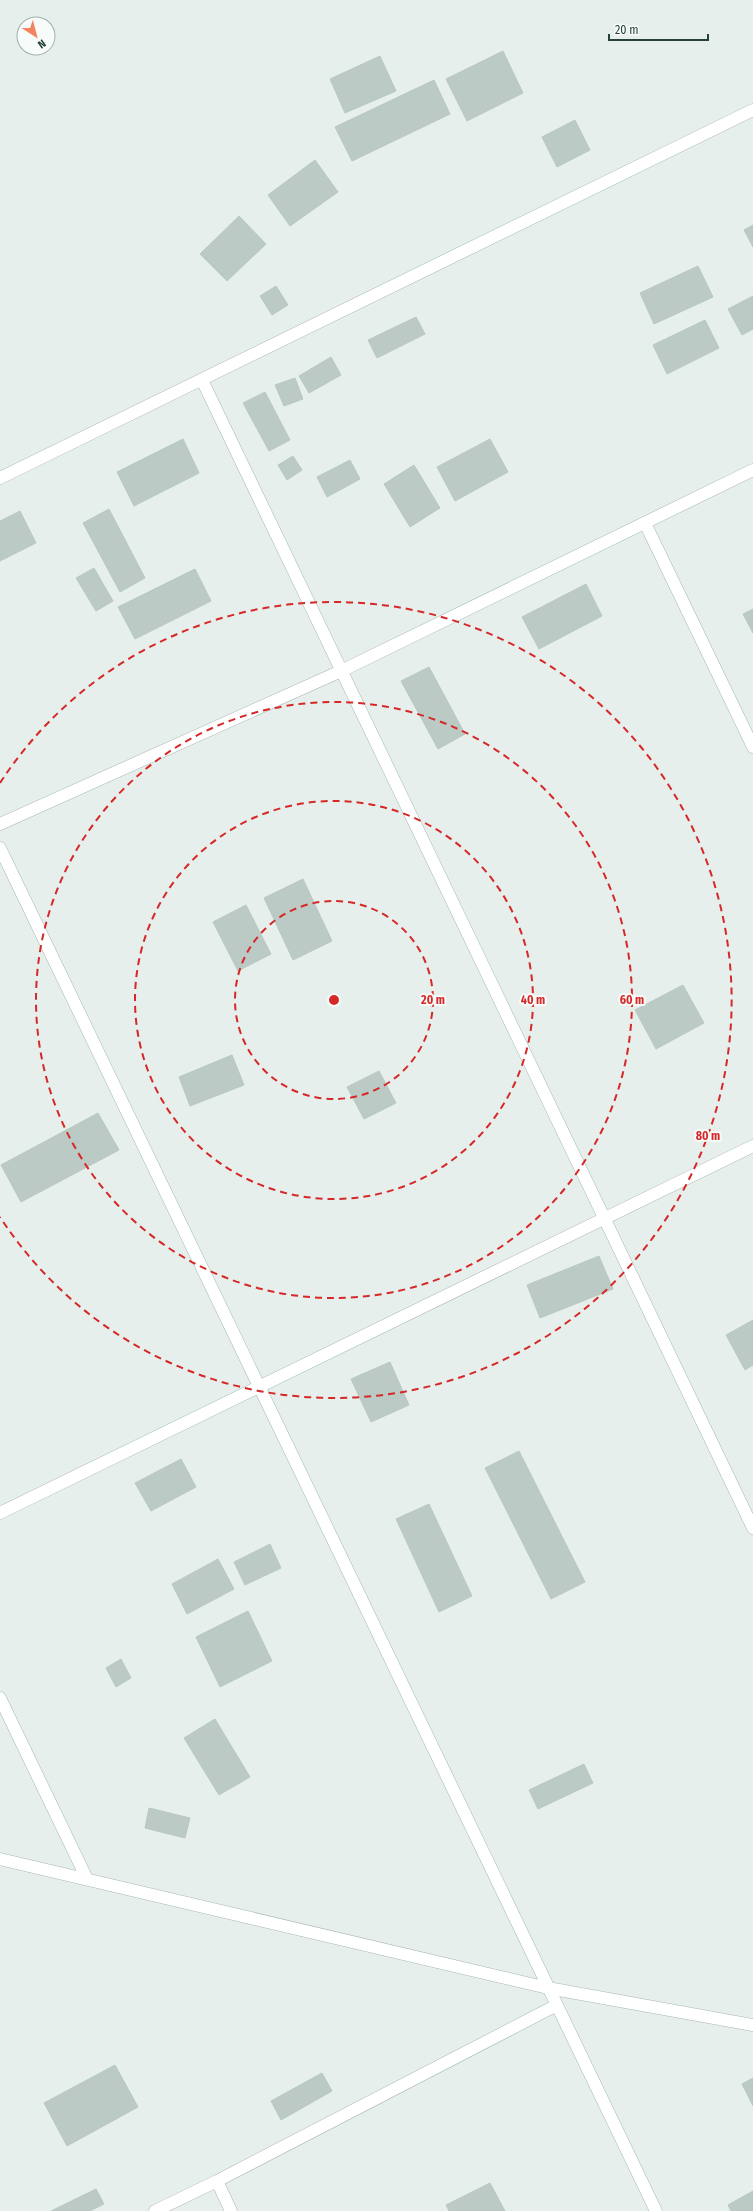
<svg xmlns="http://www.w3.org/2000/svg" width="753" height="2211" viewBox="0 0 753 2211" font-family="'Fira Sans Condensed',sans-serif">
	<style>
		.building { fill: #bbcac4; stroke: #b8c9c2 }
		.lines { fill: none; stroke-linecap: round; stroke-linejoin: round }
		.minor-casing { stroke: #a8b8b2; stroke-width: 13 }
		.minor { stroke: #fff; stroke-width: 12 }
		.ring { fill: none; stroke: #d62828; stroke-width: 2; stroke-dasharray: 7 5 }
		.centre { fill: #d62828; stroke: #f7fbf9; stroke-width: 2 }
		.ring-label { font-size: 12px; text-anchor: middle; font-weight: bold; fill: #d62828; stroke: #f7fbf9; stroke-width: 4; stroke-linejoin: round; paint-order: stroke }
	</style>
	<rect width="100%" height="100%" fill="#e6efeb"/>
	<path class="building" d="M503 51 523 93 467 121 446 79Z
		M380 56 396 91 345 113 330 79Z
		M434 80 450 114 352 161 335 127Z
		M575 120 590 150 557 167 542 137Z
		M315 160 338 192 290 226 268 195Z
		M239 216 266 244 227 281 200 254Z
		M753 225V247L744 230Z
		M698 266 713 297 654 324 640 293Z
		M276 286 288 305 272 315 260 296Z
		M753 296V329L742 335 728 309Z
		M416 317 425 334 377 358 368 340Z
		M705 320 719 348 667 374 653 345Z
		M331 357 341 375 309 393 299 376Z
		M295 378 303 399 284 406 275 385Z
		M265 392 290 440 269 451 243 403Z
		M183 439 199 473 134 506 117 472Z
		M490 439 508 472 455 501 437 467Z
		M293 456 302 470 287 480 278 465Z
		M350 460 360 479 327 497 317 477Z
		M414 465 440 508 410 527 384 484Z
		M109 509 145 578 120 592 83 523Z
		M20 511 36 543 0 561V521Z
		M94 568 113 601 96 611 76 578Z
		M195 569 211 601 135 639 118 607Z
		M586 584 602 616 539 649 522 617Z
		M753 609V633L743 614Z
		M429 667 465 734 438 749 401 681Z
		M303 879 332 941 293 960 264 898Z
		M246 905 271 954 238 971 213 922Z
		M683 985 704 1023 656 1049 635 1010Z
		M232 1055 244 1085 190 1106 179 1077Z
		M379 1071 396 1103 364 1119 347 1087Z
		M98 1113 119 1150 21 1202 1 1165Z
		M599 1256 613 1289 540 1318 527 1285Z
		M753 1320V1365L745 1370 726 1335Z
		M390 1362 409 1405 371 1422 351 1379Z
		M519 1451 585 1582 551 1599 485 1468Z
		M181 1459 196 1487 151 1511 135 1483Z
		M429 1504 472 1596 439 1612 396 1519Z
		M270 1544 281 1568 245 1585 234 1562Z
		M218 1559 234 1589 187 1614 172 1584Z
		M248 1611 272 1661 220 1687 196 1637Z
		M121 1659 131 1678 116 1687 106 1668Z
		M215 1719 250 1777 219 1795 184 1738Z
		M584 1764 593 1783 538 1809 529 1790Z
		M149 1808 190 1818 185 1838 145 1828Z
		M115 2065 138 2107 67 2146 44 2103Z
		M322 2073 332 2091 281 2120 271 2101Z
		M753 2078V2106L742 2084Z
		M490 2183 505 2211H449L446 2205Z
		M96 2189 104 2204 90 2211H51Z
		M753 2191V2211H731L728 2205Z"/>
	<g class="lines">
		<defs>
			<path id="minor" d="M202 380 753 1528
				M0 478 753 110
				M645 523 753 747
				M0 824 341 671 753 470
				M0 848 656 2211
				M0 1513 753 1146
				M0 1698 87 1879
				M0 1859 548 1988 753 2025
				M217 2181 231 2211
				M155 2211 217 2181 557 2005"/>
		</defs>
		<use href="#minor" class="minor-casing"/>
		<use href="#minor" class="minor"/>
	</g>
	<g class="ring">
		<circle cx="334" cy="1000" r="99"/>
		<circle cx="334" cy="1000" r="199"/>
		<circle cx="334" cy="1000" r="298"/>
		<path d="M0 783A398 398 0 1 1 0 1217"/>
	</g>
	<circle cx="334" cy="1000" r="6" class="centre"/>
	<g class="ring-label">
		<text x="433" y="1004">20 m</text>
		<text x="533" y="1004">40 m</text>
		<text x="632" y="1004">60 m</text>
		<text x="708" y="1140">80 m</text>
	</g>
	<g transform="translate(36 36) rotate(144)"><circle r="19" fill="#f7fbf9" stroke="#a3b1ad"/>
	<path d="M0-3L7 15L0 10L-7 15Z" fill="#f4845f"/>
	<text y="-6" font-size="11" font-weight="bold" text-anchor="middle" fill="#24423a">N</text>
	</g>
	<path d="M609 34v6h99v-6" fill="none" stroke="#24423a" stroke-width="2"/>
	<text x="615" y="34" font-size="12" fill="#24423a" stroke="#f7fbf9" stroke-width="3" paint-order="stroke">20 m</text>
</svg>
